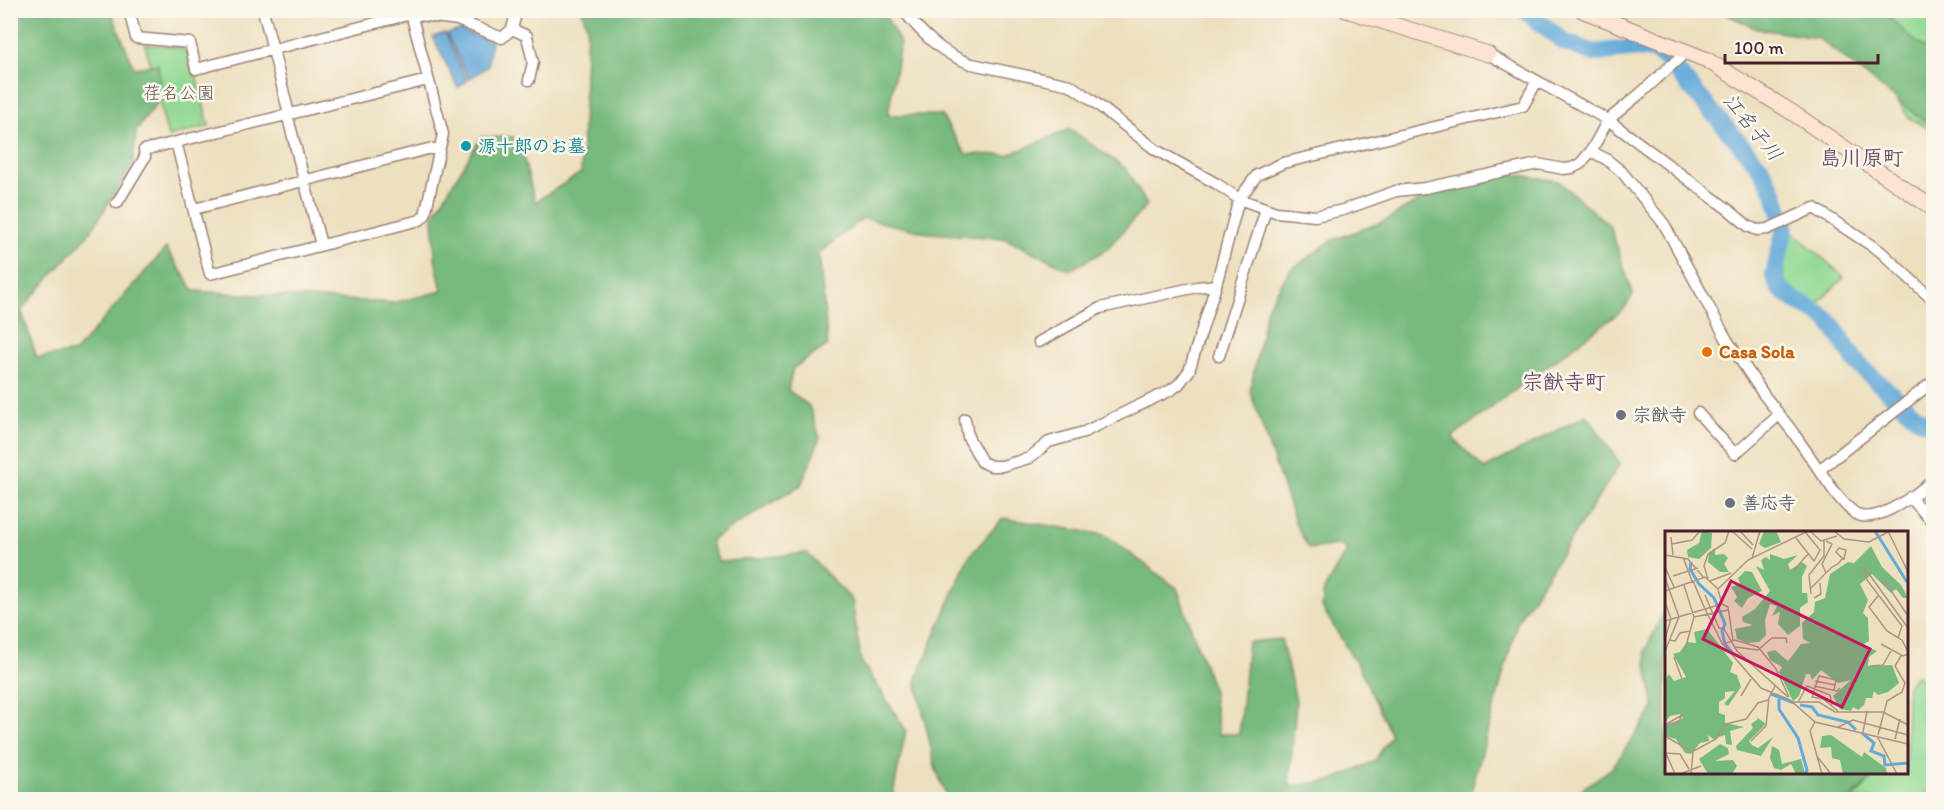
<svg xmlns="http://www.w3.org/2000/svg" width="1944" height="810" viewBox="0 0 1944 810" font-family="Itim,'Klee One',sans-serif">
	<style>
		.green { fill: #94da94; stroke: #6f7c60; stroke-width: 1.5 }
		.forest { fill: #77ba7e; stroke: #606c54; stroke-width: 1.5 }
		.water { fill: #63a9d9; stroke: #566482; stroke-width: 1.5 }
		.lines { fill: none; stroke-linecap: round; stroke-linejoin: round }
		.river { stroke: #63a9d9; stroke-width: 18 }
		.street-casing { stroke: #9c8075; stroke-width: 13 }
		.secondary-casing { stroke: #9c8075; stroke-width: 17 }
		.street { stroke: #fff; stroke-width: 10 }
		.secondary { stroke: #fde4d1; stroke-width: 15 }
		.culture-dot { fill: #0f9aa8; stroke: #fbf7ec; stroke-width: 2 }
		.food-dot { fill: #e8710a; stroke: #fbf7ec; stroke-width: 2 }
		.worship-dot { fill: #6b7280; stroke: #fbf7ec; stroke-width: 2 }
		.labels { text-anchor: middle; dominant-baseline: central; stroke-width: 5; stroke-linejoin: round; paint-order: stroke }
		.park-label { font-size: 18px; fill: #60574a; stroke: #fbf7ec }
		.culture-label { font-size: 18px; font-weight: bold; fill: #0d838f; stroke: #fbf7ec; text-anchor: start }
		.food-label { font-size: 18px; font-weight: bold; fill: #c56008; stroke: #fbf7ec; text-anchor: start }
		.worship-label { font-size: 18px; font-weight: bold; fill: #5b616d; stroke: #fbf7ec; text-anchor: start }
		.water-label { font-size: 20px; font-style: italic; fill: #545671; stroke: #fbf7ec }
		.quarter-label { font-size: 21px; font-weight: bold; fill: #705069; stroke: #fbf7ec }
		.inset-river { fill: none; stroke: #63a9d9; stroke-width: 3 }
		.inset-road { fill: none; stroke: #ac9384; stroke-width: 1.5 }
		.view { fill: #c2185b; fill-opacity: 0.15; stroke: #c2185b; stroke-width: 3 }
		.inset-edge { fill: none; stroke: #4a1f2b; stroke-width: 3 }
	</style>
	<rect width="100%" height="100%" fill="#fbf7ec"/>
	<filter id="ink" filterUnits="userSpaceOnUse"><feTurbulence type="fractalNoise" baseFrequency=".0167" numOctaves="2"/><feDisplacementMap in="SourceGraphic" scale="12" xChannelSelector="R" yChannelSelector="G"/><feConvolveMatrix kernelMatrix="1 2 1 2 8 2 1 2 1" color-interpolation-filters="sRGB"/></filter>
	<filter id="wash" filterUnits="userSpaceOnUse"><feTurbulence type="fractalNoise" baseFrequency=".008" numOctaves="4" result="noise"/><feDisplacementMap in="SourceGraphic" scale="24" xChannelSelector="R" yChannelSelector="G"/><feGaussianBlur stdDeviation="1.35" result="paint"/><feColorMatrix in="noise" values="0 0 0 0 0 0 0 0 0 0 0 0 0 0 0 0 0 1.4 0 .05"/><feComposite in="paint" operator="in"/></filter>
	<g filter="url(#wash)">
		<rect width="100%" height="100%" fill="#ede0bf"/>
		<path class="green" d="M1789 11H1933V131L1909 118 1856 38Z
			M145 44 181 48 187 53 193 75H196L209 126 168 137Z
			M1792 231 1844 277 1816 305C1809 301 1801 298 1794 294 1774 280 1788 251 1792 231Z
			M1917 675 1931 689 1933 687V782L1923 799H1853L1877 773 1906 772 1907 685Z"/>
		<path class="forest" d="M10 11H111L134 68 158 64 162 96 136 131 133 164 91 231 21 310 37 358 75 352 166 248 194 291 393 303 442 291 435 258 433 216 481 137H513L522 152 535 202 581 173 587 27 582 11H883L900 43 888 115H941L966 154 1008 155 1070 129 1126 169 1147 205 1106 250 1070 270 1004 238 928 233 863 218 819 253 828 345 793 368 788 390 809 406 820 438 801 485 710 541 719 562 807 553 852 600 861 661 906 730 892 799H11Z
			M1719 11H1883L1908 35 1933 55V128L1818 38 1758 29Z
			M1513 174 1558 181 1610 226 1633 295 1624 309 1452 437 1484 469 1587 415 1620 464 1518 620 1469 799H948L935 767 916 680 968 558 1003 518 1105 535 1177 588 1212 687 1219 734H1239L1248 642 1281 639 1296 701 1289 786 1331 781 1375 761 1391 735 1361 671 1322 607 1324 590 1347 549 1338 545 1309 549 1296 525 1250 391 1267 307 1290 270 1333 240 1385 221 1423 198Z
			M1666 607V772L1877 773 1851 799H1571L1572 796 1612 768 1654 708 1645 651Z"/>
		<path class="water" d="M460 30 491 41 488 66 469 79 447 34Z
			M445 33 467 81 458 88 433 37Z"/>
		<g class="lines">
			<path class="river" d="M1525 10 1564 42 1594 53 1638 48 1652 50 1665 58 1761 168 1775 194 1785 229 1774 275 1778 287 1796 301 1819 313 1830 322 1857 363 1919 419 1934 425"/>
		</g>
	</g>
	<g filter="url(#ink)">
		<g class="lines">
			<defs>
				<path id="street" d="M129 10 136 38 190 43 196 69 411 14 458 20 502 38 512 29 517 10
					M263 10 289 114
					M903 10C922 34 943 55 972 64L1070 85 1089 98 1156 150 1217 184 1239 199 1276 212 1315 216 1343 210 1396 191 1425 188 1538 164 1563 169 1572 168 1580 164 1591 151 1608 120 1641 93 1687 51
					M512 29 527 36 533 62 529 80
					M1488 54 1608 120 1729 210 1748 226 1757 230 1768 229 1814 208 1880 251 1934 301
					M287 114 321 245
					M176 142 210 274 420 220 425 215 443 134 410 10
					M1591 151 1606 159 1622 172 1664 224 1727 340 1764 395 1792 431 1836 494C1843 502 1851 513 1861 516 1881 521 1920 492 1934 479
					M117 203 145 157 144 150 428 80
					M194 209 428 149H439
					M1039 342 1100 308 1197 287 1216 285
					M1219 356 1266 209
					M1698 413 1735 454 1779 415
					M965 419 968 437 982 462 991 466H1002L1029 458 1049 442 1084 432 1171 390 1179 384 1189 371 1216 285 1239 199 1257 175 1283 163 1523 106 1537 81
					M1819 470 1934 381
					M1910 497 1934 524"/>
				<path id="secondary" d="M1346 10 1488 54
					M1582 10 1707 60 1793 113 1934 209"/>
			</defs>
			<use href="#street" class="street-casing"/>
			<use href="#secondary" class="secondary-casing"/>
			<use href="#street" class="street"/>
			<use href="#secondary" class="secondary"/>
		</g>
	</g>
	<circle class="culture-dot" cx="466" cy="146" r="6"/>
	<circle class="food-dot" cx="1707" cy="352" r="6"/>
	<g class="worship-dot">
		<circle cx="1621" cy="415" r="6"/>
		<circle cx="1730" cy="503" r="6"/>
	</g>
	<g class="labels">
		<g class="park-label">
			<text x="179" y="93">荏名公園</text>
		</g>
		<g class="culture-label">
			<text x="478" y="146">源十郎のお墓</text>
		</g>
		<g class="food-label">
			<text x="1719" y="352">Casa Sola</text>
		</g>
		<g class="worship-label">
			<text x="1633" y="415">宗猷寺</text>
			<text x="1742" y="503">善応寺</text>
		</g>
		<g class="water-label">
			<text transform="translate(1753 127) rotate(51)">江名子川</text>
		</g>
		<g class="quarter-label">
			<text x="1862" y="157">島川原町</text>
			<text x="1564" y="381">宗猷寺町</text>
		</g>
	</g>
	<g transform="translate(1665 531)">
		<rect width="243" height="243" fill="#ede0bf"/>
		<path d="M37 0 47 2 46 17 34 28 23 26 22 19 34 12ZM99 0H111L116 11 100 17 94 13ZM206 15 217 36 236 54 243 67H238L231 58 226 62 207 43 195 53 203 69 198 82 203 87 204 110 197 114 212 120 204 126 203 135 227 134 234 152 223 161 213 164 209 160 207 167H201L199 174 193 179 188 176 186 180 175 178 168 165 186 149 173 152 156 139 147 149 145 143H141L134 165 128 170 114 141 117 136 105 129 102 121 110 119 123 130 136 113 145 112 138 108 137 92 149 81 150 71 160 67 165 43 183 31 189 32ZM50 17V24L59 23 63 27 59 33 64 41H55L43 31 44 22ZM105 23 119 28 133 24 123 33 125 39 137 31 142 35 137 46V62H142L143 71 135 77V95L123 104 113 93 115 81 107 85 112 75 105 73 100 89 101 104 94 111 82 112 72 108 70 98 88 94 78 91 77 86 90 78 105 60 91 35 99 39 96 29 101 26 105 29ZM80 40 87 41 97 60 83 67 77 77 69 70 72 66 66 56 75 53 73 47ZM42 98 68 132 65 141 72 144 76 156 63 175 59 173 70 160 60 161V167L54 171V182L60 184V192L79 196 65 200 67 214 61 213 60 204 48 208 43 204 44 210 35 212 26 223 20 222 11 208 0 205V196L18 187 15 183 5 185 0 191V149L4 143 9 150 21 146 8 123 15 121 22 111 31 112 29 101ZM90 185 101 193 84 210 87 214 93 217 108 206 96 225 72 219 71 215 88 197 86 193 93 188ZM166 204 197 226 199 221 221 237 222 243H178L175 229 167 227 166 216 155 217 157 205ZM55 213 63 217 64 223 50 230 68 229 72 235 67 243H43L34 228ZM107 215 114 219 117 233 136 228 140 243H131L126 233 116 239 109 237 105 227Z" fill="#77ba7e"/>
		<path class="inset-river" d="M210 0 242 51M26 31 25 38 34 53 49 67 60 93 57 100 60 113 68 123M106 163 129 172M114 168V178L133 207 142 239 140 243M135 174 147 176 153 184 183 191 191 199M197 202 209 212 206 220 219 225 220 234 243 232"/>
		<path class="inset-road" d="M67 0 87 18M75 0 88 14M145 0 156 10 172 5M169 0 179 8 204 11 223 1M223 0 243 41M6 6 8 24M131 7 149 30 155 19 141 2M7 13 27 9 35 0M0 24 23 28 39 47M18 26 27 50M87 27 95 0M0 36 9 56M128 40 144 22M161 42 157 33 167 13 161 10M8 45 33 37M0 47 14 86 0 120M43 48 39 35 43 23 60 12 64 0M219 49 243 85M28 50 40 78 57 73M45 50 66 42M145 58 167 36 173 33 176 29 178 28H179L181 19 174 17 171 21 178 28M53 59 57 73 63 76 68 109M0 60 40 46 53 58 83 29 143 0M146 63 144 44 159 25V10M40 64 54 97 59 98 72 120 123 166M213 65 204 76 222 100 237 109 243 121M149 67 156 63 155 52M0 71 6 88 0 108M29 86 63 79M0 90 40 78 57 112 96 157 125 169 150 191 243 213M233 107 237 95 202 49 199 36 243 97M4 109 10 110 15 102 25 100M58 113 70 109 93 116 111 138 124 166M216 113 238 125 243 123M70 116 93 119 107 107H121L122 112M19 122 29 86 19 54M9 126 17 148M205 135 218 134 227 118M150 150 170 154M149 155 172 160 175 157M169 159 171 149 154 145 147 166 158 168 173 180M76 165 86 148M129 171H154L170 181H218M133 171 142 155 165 164 167 174M218 181 243 194M150 191 145 200 157 243M0 194 17 184 14 190 0 195M173 196 188 189 243 204M198 201 202 180M213 204 222 170 237 161 240 152 230 135 236 125M0 205 27 221 51 208 61 193 81 188 93 172 103 169M212 205 232 243M230 208 235 188M86 210 101 195 104 167 110 155M0 220 10 243M1 222 15 223 24 238M151 224 166 243M15 243 36 235M26 243 28 221"/>
		<path class="view" d="M66 50 205 118 177 176 38 108Z"/>
		<rect width="243" height="243" class="inset-edge"/>
	</g>
	<rect width="1944" height="810" fill="none" stroke="#fbf7ec" stroke-width="36"/>
	<path d="M1725 54v9h153v-9" fill="none" stroke="#4a1f2b" stroke-width="3"/>
	<text x="1734" y="54" font-size="18" fill="#4a1f2b" stroke="#fbf7ec" stroke-width="4.5" paint-order="stroke">100 m</text>
</svg>
